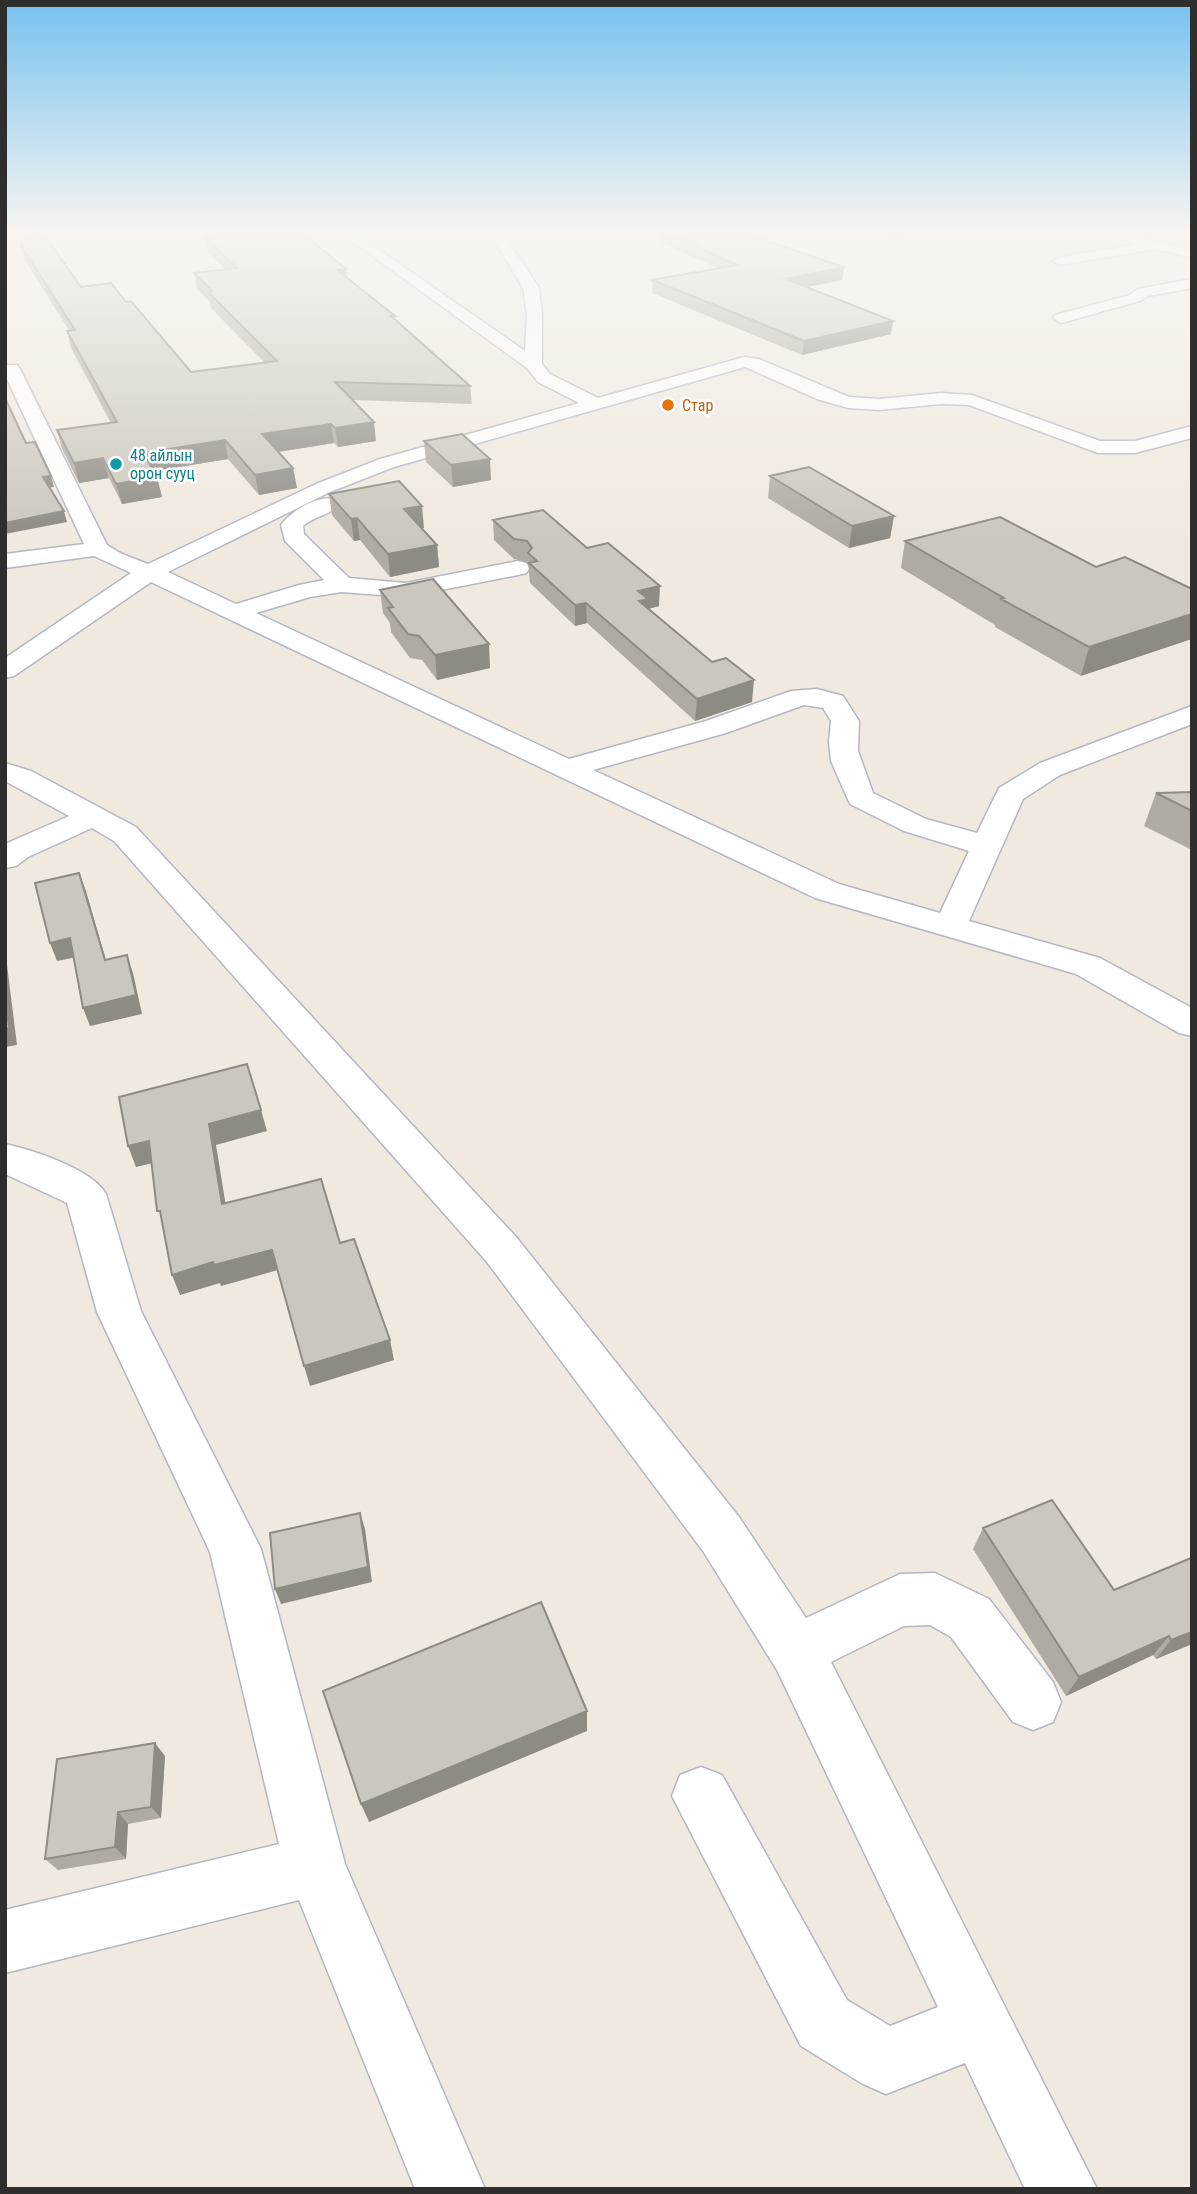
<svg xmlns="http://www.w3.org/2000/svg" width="1197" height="2194" viewBox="0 0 1197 2194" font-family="'Roboto Condensed',sans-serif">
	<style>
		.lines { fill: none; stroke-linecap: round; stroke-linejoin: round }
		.minor-casing { stroke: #b4b6c2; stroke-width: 3 }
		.minor { fill: #fff; fill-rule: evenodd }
		.wall { fill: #afaba3 }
		.shaded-wall { fill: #8e8b85 }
		.building { fill: #cbc7be; stroke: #8e8b85; stroke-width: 2 }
		.food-dot { fill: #e8710a; stroke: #fff; stroke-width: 2.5 }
		.culture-dot { fill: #0f9aa8; stroke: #fff; stroke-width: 2.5 }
		.labels { text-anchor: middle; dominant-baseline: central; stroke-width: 5; stroke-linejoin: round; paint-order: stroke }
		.far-food-label { font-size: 16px; fill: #c56008; stroke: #fff; text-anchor: start }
		.far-culture-label { font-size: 16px; fill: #0d838f; stroke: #fff; text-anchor: start }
	</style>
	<rect width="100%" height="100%" fill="#f0e9e0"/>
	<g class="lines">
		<defs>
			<path id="minor" d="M341 233H355L525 351 527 315 523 288 490 233H503L539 288 542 315V364L550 374 598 398 744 357 759 359 849 397 879 399 941 393 972 395 1100 441H1135L1192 426V438L1135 453H1098L969 405 941 404 879 410 848 408 817 399 745 367 394 467 330 492 168 572 236 604 299 585 324 580 285 541 281 525C292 510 318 495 337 499L340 504C331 515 314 516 303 526L304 534 349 578 406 583 518 561 526 563 530 568 526 573 518 575 406 597 342 592 310 597 256 613 569 759 706 721 791 691 817 689 843 696 859 721 858 751 873 793 926 819 977 833 999 788 1040 763 1192 706V724L1060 775 1023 799 969 921 1100 958 1192 1008V1036L1179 1033 1076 974 815 898 151 582 14 676 5 678V658L131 573 94 556 5 568V554L84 544 5 375V365H17L20 369 107 545 122 554 148 564 316 484 380 459 579 403 538 382 527 368ZM804 705 823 708 831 721 829 742 831 761 850 804 904 831 969 851 940 913 839 884 593 770 726 733Z
				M882 233H904L897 237 884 236Z
				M1132 236 1192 250V258L1155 249 1060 265 1053 261 1060 257 1134 245 1125 240Z
				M1192 279V288L1148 296 1140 301 1061 323 1053 318 1055 315 1130 295 1138 289Z
				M5 763 31 771 136 827 517 1238 739 1517 806 1618 900 1574 935 1573 989 1599 1053 1682 1061 1702 1053 1722 1033 1730 1013 1722 951 1637 930 1625 904 1626 831 1662 1097 2189H1025L965 2063 886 2094 863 2084 801 2046 672 1796 680 1775 701 1767 722 1775 847 2000 890 2026 938 2007 777 1670 703 1551 487 1262 114 841 92 828 28 857 16 866 5 868V844L69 816 5 781Z
				M5 1144C33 1150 92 1169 106 1194L141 1311 261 1549 345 1864 485 2189H415L299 1900 5 1973V1910L279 1844 210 1552 97 1312 67 1203 5 1174Z"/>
		</defs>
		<use href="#minor" class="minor-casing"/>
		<use href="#minor" class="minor"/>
	</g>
	<path class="wall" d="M660 233H743L842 280 807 287 893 321 891 334 802 355 652 293V280L717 268 660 242Z
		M204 236 348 278 395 316V320L470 386 472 404 353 400 376 441 338 447 334 443 278 452 293 468 297 488 259 495 228 459 154 471 162 497 122 504 109 478 79 483 62 449 57 430 111 423 71 348 67 331 69 330 24 259 20 244 81 287 126 302 191 372 264 362 211 308 210 302 197 289 194 273 225 269 207 251Z
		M424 441 491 480 453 487 426 462Z
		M770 476 894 516 890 538 849 548 768 498Z
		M329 494 424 528H422L437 545 439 567 390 577 360 540 354 541 332 515Z
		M493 520 587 548 659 606 648 609 752 702 695 721 587 623 575 626 530 583 528 562 514 559 494 540Z
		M905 541 1096 567 1192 589 1081 676 995 627V625L901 568Z
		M380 590 490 668 437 680 422 660 410 658 391 632 390 623 383 613Z
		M1192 792V850L1144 826 1156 793Z
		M983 1528 1114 1590 1192 1560V1644L1156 1659 1153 1655 1066 1696 973 1549Z
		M165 1756 161 1818 128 1824 126 1859 58 1870 45 1859Z"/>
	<path class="shaded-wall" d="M844 267 842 280 785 291 786 279Z
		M346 269 348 284 337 270Z
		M893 321 891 334 802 355 804 341Z
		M374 422 376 441 338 447 335 428Z
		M331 424 334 443 265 454 262 434Z
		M225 440 228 459 148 472 143 453Z
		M103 458 109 478 79 483 74 463Z
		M490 459 491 480 453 487 451 465Z
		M293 468 297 488 259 495 255 475Z
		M51 476 54 487 46 488 43 477Z
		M157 477 162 497 122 504 116 484Z
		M422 506 424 528 406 531 404 509Z
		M64 511 67 522 5 534V523Z
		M894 516 890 538 849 548 852 526Z
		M357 518 360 540 354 541 351 519Z
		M437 545 439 567 390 577 388 554Z
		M660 586 659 606 648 609 638 622V591Z
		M586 603 587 623 575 626V605Z
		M1192 614V639L1081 676 1089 647Z
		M489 644 490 668 437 680 435 655Z
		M754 680 752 702 695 721 697 699Z
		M79 873 86 891 111 978 105 960Z
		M70 938 77 957 57 961 50 943Z
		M5 949 17 1045 5 1047Z
		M127 955 133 973 142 1014 90 1026 83 1008Z
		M261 1110 267 1131 216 1145 229 1225 222 1204 209 1124Z
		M149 1141 157 1162 136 1167 128 1146Z
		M272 1250 278 1270 221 1286 214 1265Z
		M213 1262 220 1283 180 1295 172 1275Z
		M390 1340 394 1360 310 1386 304 1366Z
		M360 1513 365 1529 372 1582 281 1604 275 1589Z
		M1192 1632V1644L1156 1659 1171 1640Z
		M1169 1636 1153 1655 1066 1696 1079 1677Z
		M587 1711V1731L369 1822 361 1804Z
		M155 1743 165 1756 161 1818 151 1807Z
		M118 1812 128 1824 126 1859 115 1847Z"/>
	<path class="building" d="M38 233H43L81 287 111 283 126 302 131 301 191 372 277 361 208 292 212 291 194 273 237 268 204 236 236 233H302L346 269 337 270 395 316H391L470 386 335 382 374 422 335 428 331 424 262 434 293 468 255 475 225 440 143 453 157 477 116 484 103 458 74 463 57 430 117 422 67 331 75 330 20 244Z
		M666 233H743L844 267 786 279 893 321 804 341 652 280 737 265Z
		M5 398 26 443 35 442 51 476 43 477 64 511 5 523Z
		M462 434 490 459 451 465 424 441Z
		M809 467 894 516 852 526 770 476Z
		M399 481 422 506 404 509 437 545 388 554 357 518 351 519 329 494Z
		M543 510 587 548 608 543 660 586 638 591 648 599 639 601 712 662 726 658 754 680 697 699 586 603 575 605 529 563 537 561 528 553 532 548 527 541 514 539 493 520Z
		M1000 517 1096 567 1125 557 1192 589V614L1089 647 1001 599 1004 598 905 541Z
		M433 579 489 644 435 655 419 636 408 634 388 608 393 607 380 590Z
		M1192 792V811L1156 793Z
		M79 873 105 960 127 955 136 995 83 1008 70 938 50 943 35 883Z
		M5 993 9 1028 5 1029Z
		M247 1064 261 1110 209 1124 222 1204 321 1179 340 1243 354 1239 390 1340 304 1366 272 1250 214 1265 213 1262 172 1275 160 1211H157L149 1141 128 1146 119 1097Z
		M1052 1500 1114 1590 1191 1558 1192 1632 1171 1640 1169 1636 1079 1677 983 1528Z
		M360 1513 368 1567 275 1589 270 1533Z
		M541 1602 587 1711 361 1804 323 1691Z
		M155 1743 151 1807 118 1812 115 1847 45 1859 57 1759Z"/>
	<linearGradient id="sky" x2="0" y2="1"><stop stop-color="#76c2ef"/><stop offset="0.43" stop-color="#f8f5f1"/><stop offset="1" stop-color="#f8f5f1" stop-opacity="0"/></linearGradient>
	<rect width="1197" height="540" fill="url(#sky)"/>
	<circle class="food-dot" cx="668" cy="405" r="7"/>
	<circle class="culture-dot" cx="116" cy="464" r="7"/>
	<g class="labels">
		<g class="far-food-label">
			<text x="682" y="405">Стар</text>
		</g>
		<g class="far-culture-label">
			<text x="130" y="455">48 айлын<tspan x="130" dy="18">орон сууц</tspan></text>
		</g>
	</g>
	<rect width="1197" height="2194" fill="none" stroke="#2e2e2e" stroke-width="14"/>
</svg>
